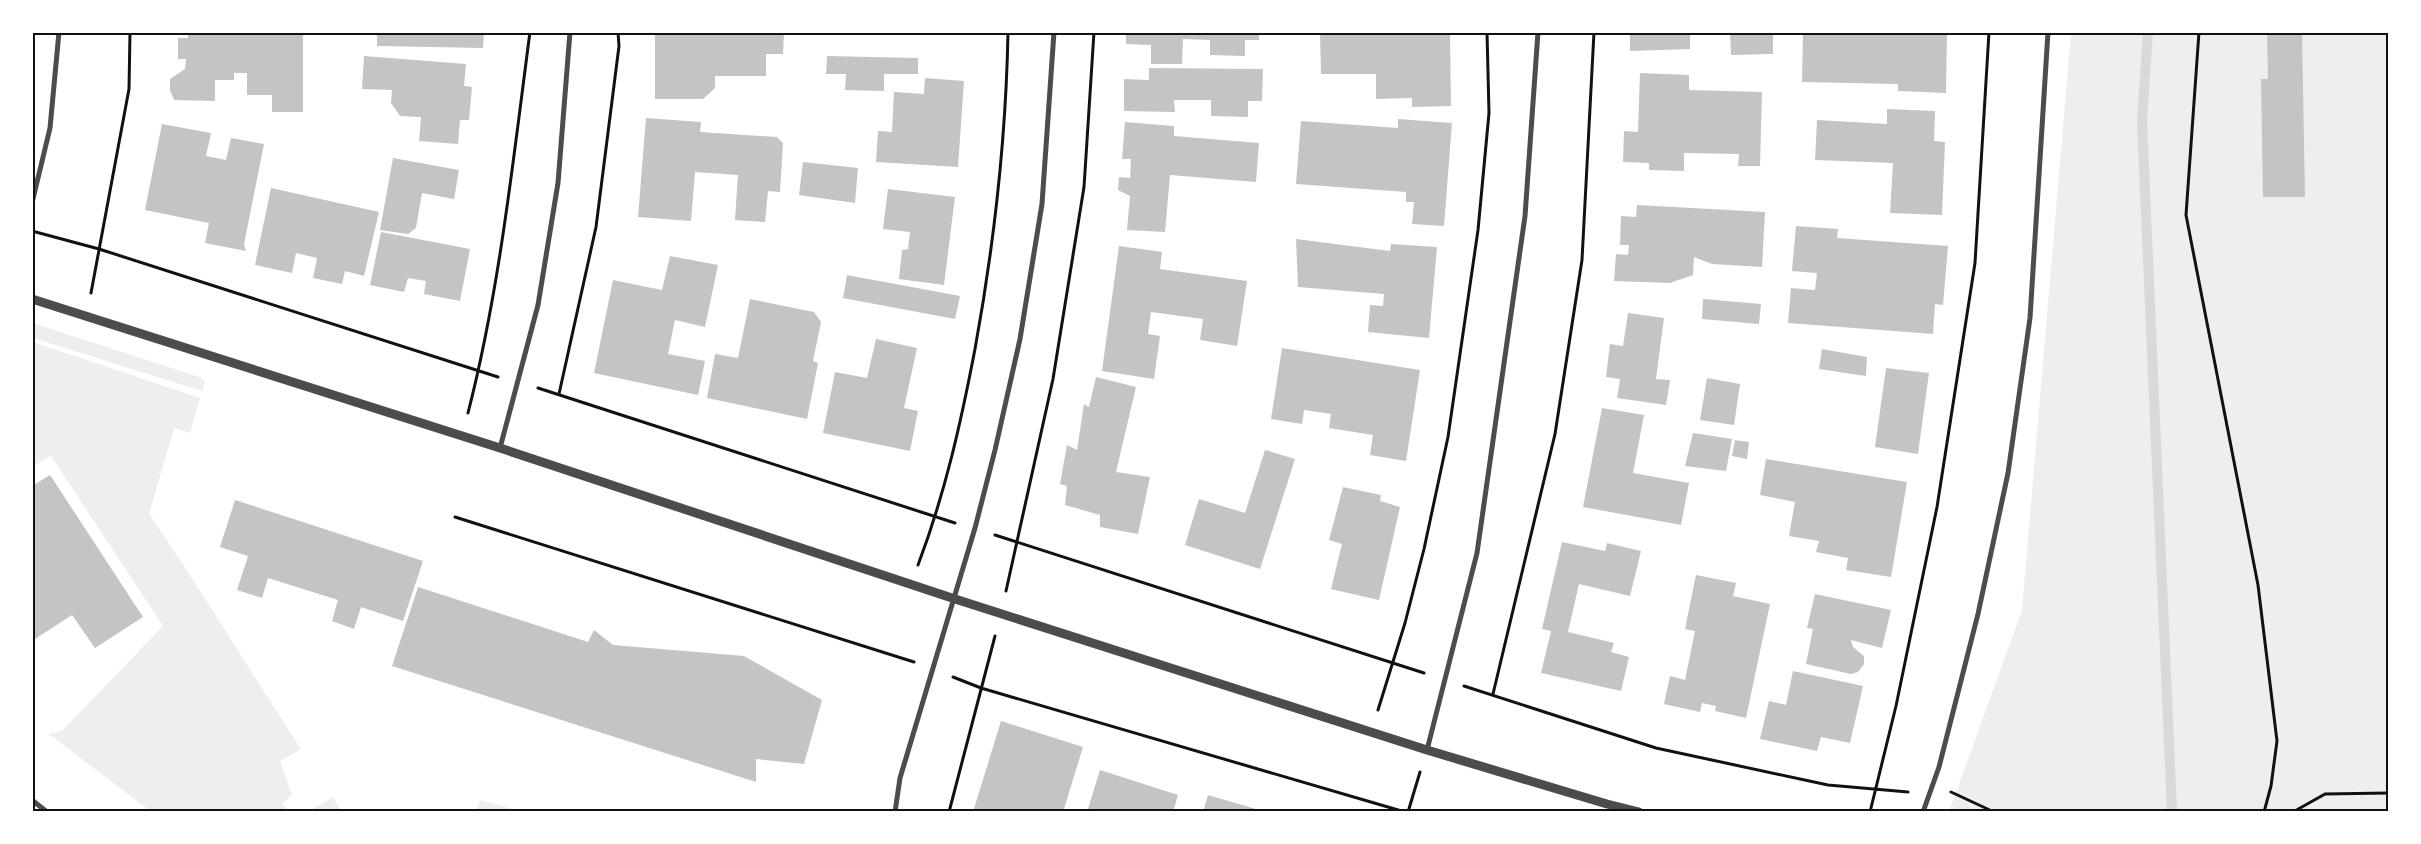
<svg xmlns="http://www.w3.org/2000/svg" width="2421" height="844" viewBox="0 0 2421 844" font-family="'IBM Plex Serif',serif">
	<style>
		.green { fill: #eee }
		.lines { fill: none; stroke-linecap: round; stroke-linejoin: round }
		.stream { stroke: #d9d9d9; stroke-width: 10 }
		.building { fill: #c4c4c4 }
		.path { stroke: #111; stroke-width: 3 }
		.minor { stroke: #4c4c4c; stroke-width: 5 }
		.tertiary { stroke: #4c4c4c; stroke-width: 9 }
		.neatline { fill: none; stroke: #111; stroke-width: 2 }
	</style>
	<rect width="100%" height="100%" fill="#fff"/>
	<path class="green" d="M2071 33H2388V811L1949 812 2022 610Z
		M33 323 202 378 205 382 202 391 33 338Z
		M33 342 200 398 190 433 174 428 149 514C202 591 250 671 301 749L280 761 292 795 282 803 289 811H150L49 734 62 731 163 626 51 456 33 466Z
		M333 797 341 811H309Z
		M480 800 520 811H476Z"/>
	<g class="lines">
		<path class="stream" d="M2148 32 2142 121 2172 812"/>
	</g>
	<path class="building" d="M188 32H303V112H272V95H247V73H234V80H215V101L174 100 170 90V79L185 69 186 59H178V38H188Z
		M377 32H484L483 48 377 46Z
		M655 32H784L783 54H766V76H715V88L703 99H655Z
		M917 32H963V34L917 35Z
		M1126 32H1259V40H1245V56L1210 55V40L1183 39 1182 64H1151V45L1126 44Z
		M1320 32H1450L1451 106 1412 107V98L1376 99V74H1321Z
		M1630 32H1690V49L1630 51Z
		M1730 32H1773V54L1731 55Z
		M1803 32H1947L1946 93 1898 91V84L1802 82Z
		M2267 32H2302L2305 197H2263L2261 79H2268Z
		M364 56 466 64 464 86 472 87 469 120H460L458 144 419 141 421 117 400 116 391 103 392 90 362 89Z
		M827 56 918 58V74H884V91L845 90 846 74H826Z
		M1149 68 1263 69 1262 101H1248V117L1211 116V100H1174L1175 112 1124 111V79L1149 80Z
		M1640 73 1689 75V90L1762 92 1760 166H1738L1739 154 1684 153V171L1649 170V163L1623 162 1624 131 1638 132Z
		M925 78 964 81 958 167 876 162 878 131 892 132 894 92 924 94Z
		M1887 109 1935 111 1934 141 1945 142 1942 215 1890 213 1893 163 1815 160 1817 120 1887 124Z
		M646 118 701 122 700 132 777 137 783 143 780 192 768 191 765 222 735 220 738 175 695 172 691 221 638 217Z
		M1398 119 1452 123 1444 226 1412 224 1414 202H1406V192L1296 184 1301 121 1398 128Z
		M1125 122 1174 126V136L1259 143 1256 182 1170 175 1165 232 1127 230 1130 196 1118 190 1119 177 1130 178 1131 159H1122Z
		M162 124 211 133 206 156 226 160 231 138 264 144 244 244 246 251 205 243 209 223 145 210Z
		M393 158 459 170 454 199 422 193 416 228 408 234 380 230Z
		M803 162 858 168 855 203 799 195Z
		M271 188 379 212 364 276 345 271 342 284 313 278 317 258 296 253 292 273 255 265Z
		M888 189 955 197 944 285 899 279 902 250 908 249 910 232 883 229Z
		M1637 205 1765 212 1762 267 1712 264 1694 257 1693 275 1670 283 1614 281 1616 254 1628 255 1629 245H1620L1621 216 1636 217Z
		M1796 226 1838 229 1837 238 1948 246 1943 305 1935 304 1933 334 1788 323 1791 288 1815 290 1817 273 1792 271Z
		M381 232 470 249 460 301 424 294 426 281 408 278 404 292 370 285Z
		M1296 239 1390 251 1391 244 1437 247 1429 338 1368 332 1370 305 1383 306 1384 294 1298 287Z
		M1119 246 1162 252 1160 269 1247 281 1237 346 1200 340 1203 319 1151 312 1148 334 1160 336 1154 379 1102 371Z
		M670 256 718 265 705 327 675 320 668 354 705 361 698 395 594 373 613 280 662 290Z
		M847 275 960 296 955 319 843 298Z
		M750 299 814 312 821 322 813 361 818 363 807 419 707 398 715 354 738 358Z
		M1703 299 1761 304 1759 324 1702 319Z
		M1628 313 1664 318 1656 379 1670 380 1666 405 1617 398 1620 379 1606 377 1610 344 1623 346Z
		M876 339 917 348 904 408 918 411 910 451 823 433 835 372 867 378Z
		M1282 348 1420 370 1406 461 1370 455 1373 435 1329 428 1331 414 1304 410 1302 424 1271 419Z
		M1822 349 1867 357 1866 376 1819 369Z
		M1886 368 1929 373 1918 454 1875 447Z
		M1096 377 1136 387 1116 472 1150 477 1138 534 1100 527V515L1065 505 1067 486 1060 484 1067 445 1077 450 1084 404 1089 407Z
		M1707 378 1740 384 1734 425 1700 420Z
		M1602 408 1644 415 1633 473 1689 483 1681 525 1583 507Z
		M1693 433 1732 439 1726 471 1685 466Z
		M1735 440 1749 442 1747 459 1732 456Z
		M1265 450 1295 459 1260 569 1185 545 1199 499 1245 513Z
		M1766 459 1907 482 1891 577 1846 570 1848 558 1816 552 1819 541 1789 536 1795 502 1760 495Z
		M50 475 143 617 95 648 72 615 32 641V486Z
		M1343 487 1381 495 1380 501 1400 507 1379 600 1331 589 1342 544 1329 540Z
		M235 500 423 561 403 621 361 607 354 629 332 621 338 600 268 578 262 598 237 590 248 556 220 547Z
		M1562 542 1605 551 1607 543 1641 551 1630 596 1579 584 1568 632 1614 643 1611 652 1629 657 1621 691 1541 673 1551 631 1542 629Z
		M1696 575 1736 583 1733 596 1770 604 1746 718 1715 711 1716 706 1702 703 1700 712 1664 704 1670 676 1685 680 1695 631 1685 629Z
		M418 587 588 642 594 630 613 645 744 656 822 700 804 764 756 759V782L392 666Z
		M1815 594 1891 610 1882 648 1851 640 1853 647 1864 656V664L1858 672 1851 674 1806 664 1813 629 1807 628Z
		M1793 671 1863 686 1850 743 1821 737 1817 751 1760 739 1769 701 1786 705Z
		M1001 721 1083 747 1063 812H973Z
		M1100 770 1178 795 1173 812H1087Z
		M1208 795 1256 809 1255 812H1203Z"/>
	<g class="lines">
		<path class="path" d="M2199 32 2186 215 2258 585 2277 741 2271 786 2264 812
			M32 231 99 249 498 377
			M91 293 129 89 130 32
			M538 388 955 523
			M559 394 596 227 619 46 618 32
			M468 413C500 288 513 160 530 32
			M455 517 914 662
			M995 535 1424 673
			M918 565C945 494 961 422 975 349 994 245 1006 138 1008 32
			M1006 591 1053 379 1084 187 1094 32
			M953 677 981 688 1405 812
			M1464 686 1656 748 1828 785 1908 792
			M1493 694 1555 434 1582 260 1594 32
			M1378 710 1405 623 1424 549 1448 437 1478 230 1489 113 1487 32
			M1951 792 1994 812
			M949 812 995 636
			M1408 812 1420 772
			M1870 812 1896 706 1937 507 1975 263 1989 32
			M2293 812 2325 794 2388 793"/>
		<path class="minor" d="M32 203 50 128 59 32
			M500 448 538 305 558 183 570 32
			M1427 750 1477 553 1525 216 1538 32
			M32 800 47 812
			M895 812 900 778 975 528 995 450 1020 339 1042 204 1054 32
			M1923 812 1939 767 1978 614 2008 473 2030 318 2048 32"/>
		<path class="tertiary" d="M32 299 500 448 952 598 1427 750 1607 804 1639 812"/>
	</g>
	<rect width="2421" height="844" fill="none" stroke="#ffffff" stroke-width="68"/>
	<rect x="34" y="34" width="2353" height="776" class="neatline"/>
</svg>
